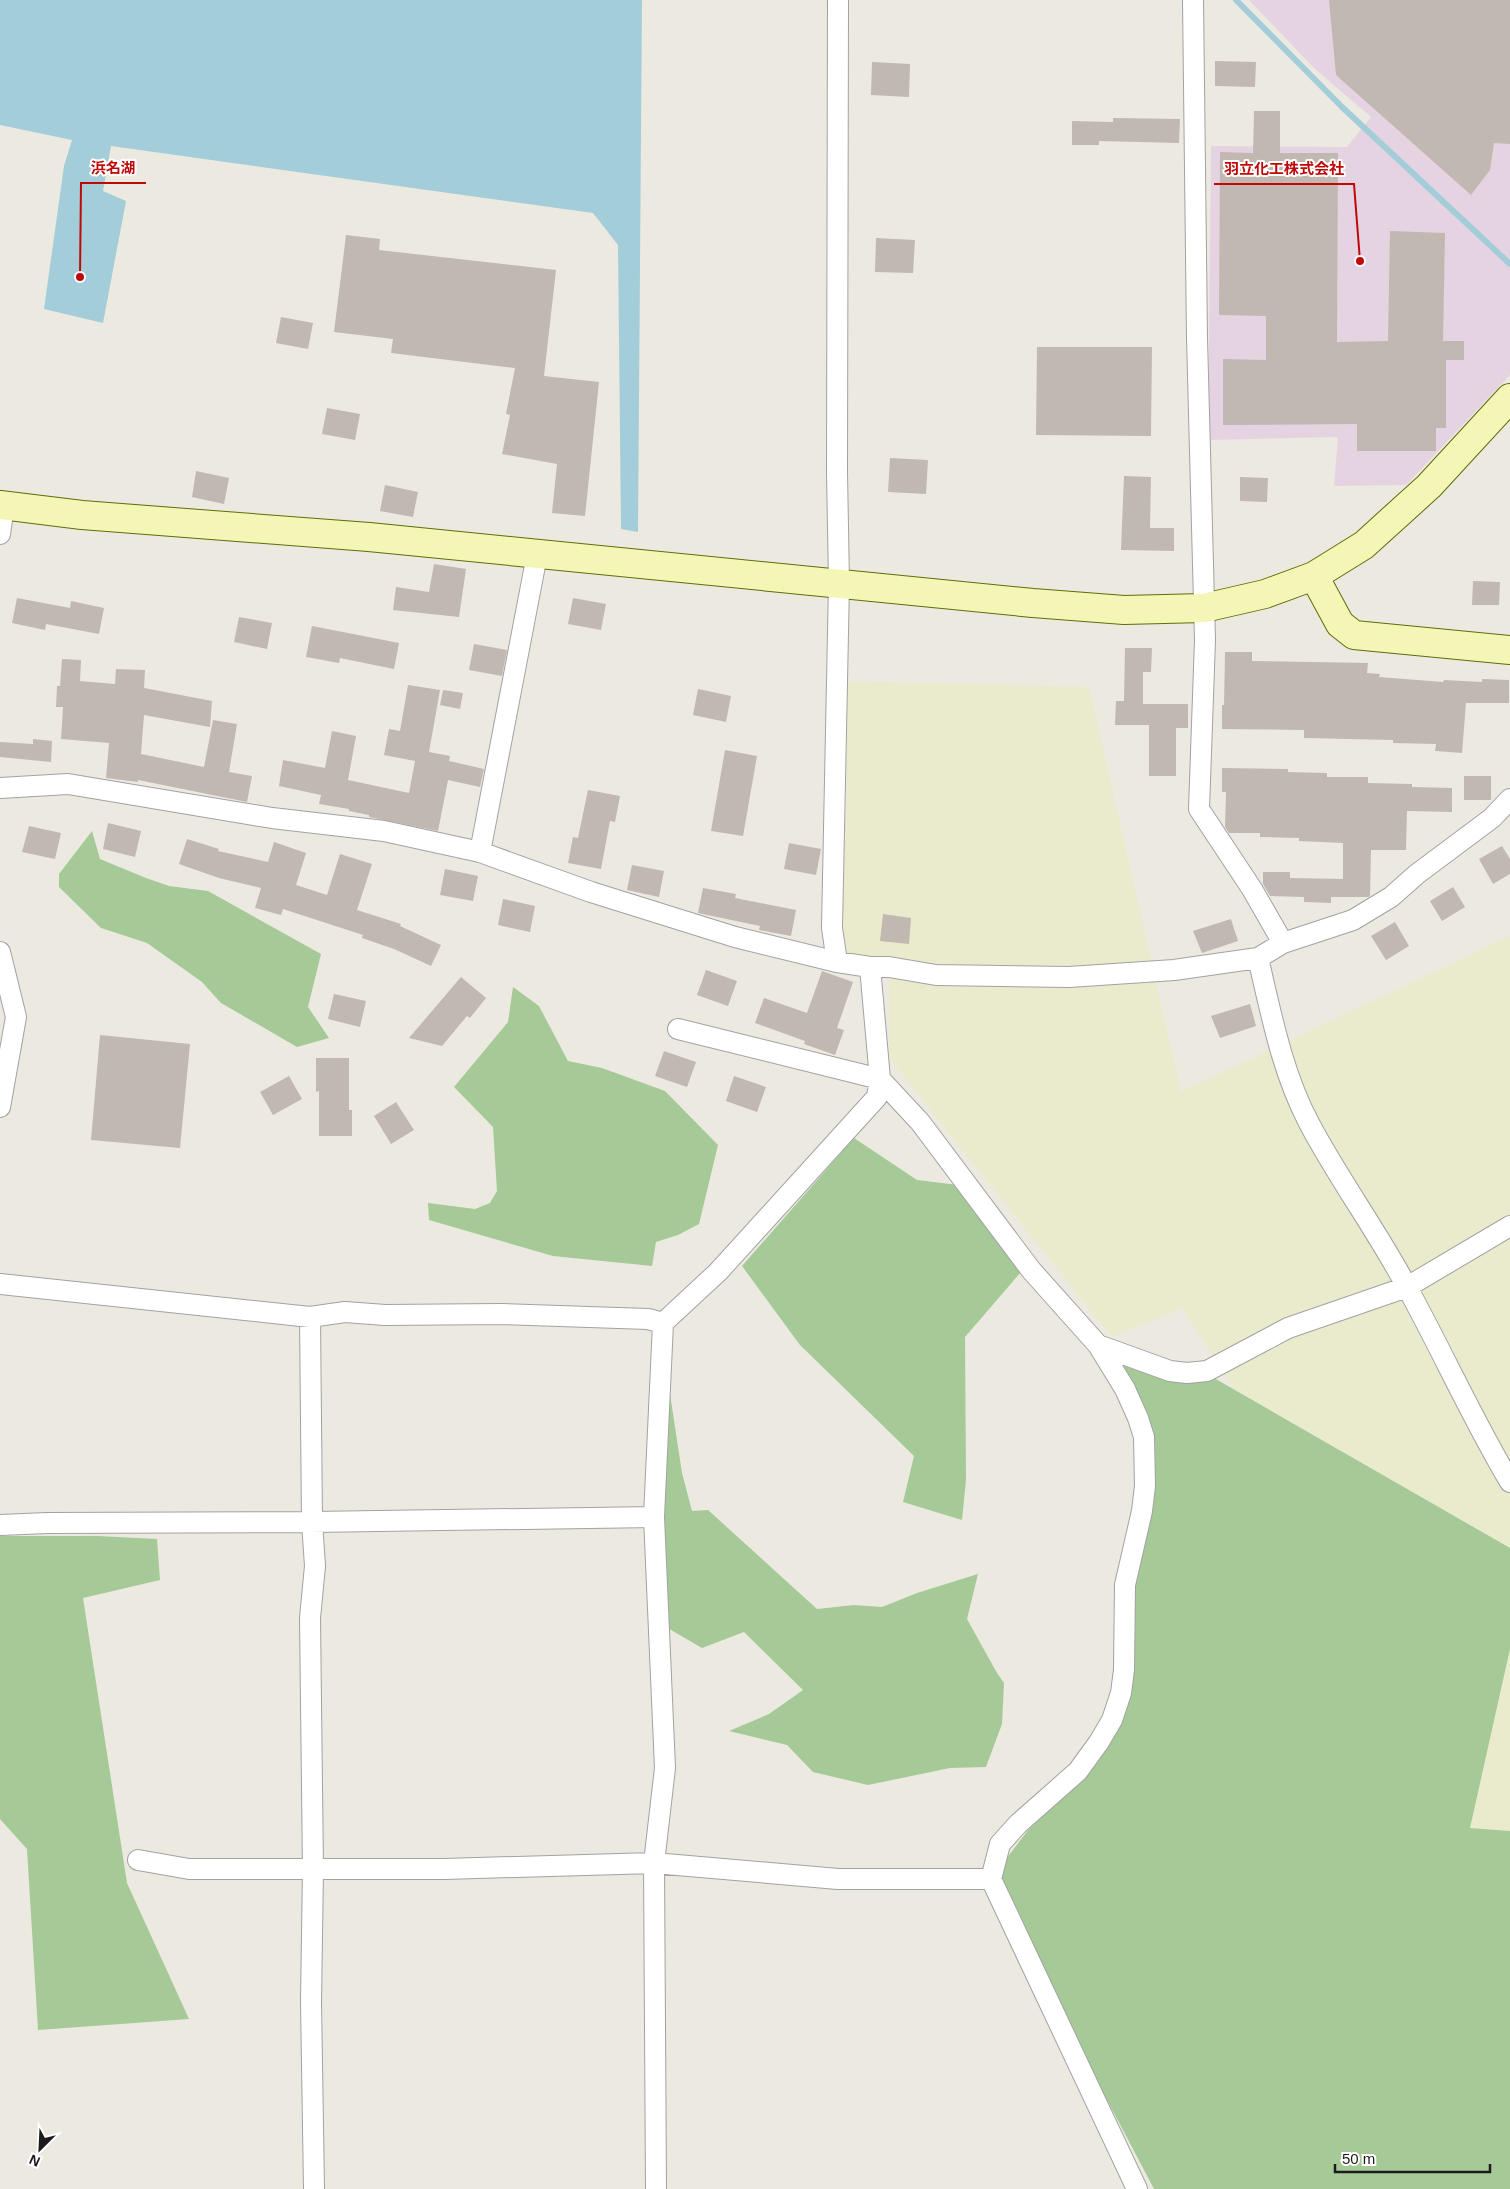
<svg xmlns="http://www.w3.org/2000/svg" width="1510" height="2189" viewBox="0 0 1510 2189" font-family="Arial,'Noto Sans JP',sans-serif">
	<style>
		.industrial { fill: #e5d3e2 }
		.farmland { fill: #e9ebcc }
		.forest { fill: #a6ca97 }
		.water { fill: #a3cdd9 }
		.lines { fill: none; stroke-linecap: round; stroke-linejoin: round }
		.stream { stroke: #a3cdd9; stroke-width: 6 }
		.building { fill: #c1b8b1 }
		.street-casing { stroke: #a2a2a2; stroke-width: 22 }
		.secondary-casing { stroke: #616c09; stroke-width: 30 }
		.street { stroke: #fff; stroke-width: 20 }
		.secondary { stroke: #f3f6b5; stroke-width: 28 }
		.leader { fill: none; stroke: #bf0808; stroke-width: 2 }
		.callout-dot { fill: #bf0808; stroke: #fff; stroke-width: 2 }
		.callout-label { font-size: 15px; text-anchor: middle; font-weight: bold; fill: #bf0808; stroke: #fff; stroke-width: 4; stroke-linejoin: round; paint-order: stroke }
	</style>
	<rect width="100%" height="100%" fill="#ece9e1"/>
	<path class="industrial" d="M1249 0H1510V375L1406 485 1334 486 1338 437 1208 440 1211 146 1347 147 1371 117 1314 68Z"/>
	<path class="farmland" d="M837 681 1089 687 1181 1092 1510 936V1548L1234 1389 1182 1308 1112 1337 889 1058V967L837 962 847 798Z
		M1510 1649V1831L1469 1829Z"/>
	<path class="forest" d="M92 831 100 859 146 878 169 886 208 891 321 954 308 1007 329 1038 297 1047 221 1003 202 982 147 943 101 928 59 887V874Z
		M513 987 539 1006 568 1061 602 1068 665 1091 718 1145 699 1224 678 1235 656 1242 652 1266 553 1256 429 1220 428 1203 475 1209 490 1203 497 1191 493 1127 454 1087 508 1022Z
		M854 1138 917 1180 958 1185 1027 1265 965 1337 966 1480 962 1520 903 1502 914 1456 800 1345 742 1266Z
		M1121 1354 1207 1374 1510 1548V1649L1470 1828 1510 1831V2189H1154L991 1879 1112 1719 1144 1453Z
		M666 1368 682 1473 692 1511 708 1510 817 1609 854 1605 882 1607 917 1593 978 1574 967 1619 997 1673 1004 1683 1002 1724 986 1767 950 1768 868 1785 813 1772 787 1745 729 1731 769 1714 803 1690 744 1632 702 1648 659 1623Z
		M0 1536H98L157 1539 160 1580 83 1598 127 1883 189 2019 38 2030 27 1849 0 1819Z"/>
	<path class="water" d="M0 0H642L638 532 621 529 618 245 593 213 111 146 103 191 126 201 103 323 44 309 64 166 72 140 0 125Z"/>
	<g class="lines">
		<path class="stream" d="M1236 0 1342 107 1510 264"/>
	</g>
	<path class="building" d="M1329 0H1510V144L1494 143 1490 170 1471 195 1336 75Z
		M1215 61 1256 62 1255 87 1215 86Z
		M872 62 910 64 909 97 871 95Z
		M1254 111H1280V153H1338L1337 342 1388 341 1390 231 1445 233 1443 341H1464V360H1446V428H1436V451H1357V424L1223 425V359L1266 360V316L1219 315 1220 152 1253 153Z
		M1113 118 1180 119 1179 143 1099 141V145H1072V121L1113 122Z
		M346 235 380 239 379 250 556 270 544 376 599 382 585 516 552 513 557 464 502 454 510 415 506 414 515 368 391 353 393 339 334 332Z
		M876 238 915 240 913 273 875 272Z
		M281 317 313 323 308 349 276 343Z
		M1037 347H1152L1151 436 1036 435Z
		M327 408 360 414 355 440 322 434Z
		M890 458 928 460 926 494 888 492Z
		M196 471 229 478 224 504 192 497Z
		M1124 476 1151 477 1150 528H1174V551L1121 550Z
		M1240 477 1268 478 1267 502 1240 501Z
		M385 485 418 492 413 517 380 511Z
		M434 564 466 569 459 617 393 610 396 587 429 592Z
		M1473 581 1500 582 1499 605H1472Z
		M17 598 70 608 71 601 104 608 99 634 46 624 45 630 12 623Z
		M573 598 606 604 601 630 568 624Z
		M239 617 272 623 267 649 234 642Z
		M312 626 399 643 394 669 340 658 339 663 306 657Z
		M474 644 507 650 502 676 469 670Z
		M1125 648H1152L1151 672H1143V704H1188V728H1176V776H1149V725H1115L1116 701H1124Z
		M1225 652H1252V661L1368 663 1367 673 1380 674 1379 677 1443 682 1444 680 1482 682V679L1509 680V703H1466L1462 753 1435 751 1436 744 1393 743V740L1304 738V730L1222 729V705H1224Z
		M62 659 81 660 80 681 115 684 116 669 145 670 144 688 212 701 210 727 144 715 141 754 204 767 213 720 237 724 229 772 252 776 247 802 138 780V782L106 778 109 743 61 739 63 707H56L57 686H60Z
		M408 685 440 690 429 752 450 756 449 761 484 769 480 787 448 780 438 831 369 817V815L349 811V809L319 804 321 795 279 786 283 760 325 768 332 731 356 736 348 780 409 793 415 761 384 755 389 729 400 731Z
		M698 689 731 696 726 722 693 715Z
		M443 690 463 693 460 709 440 705Z
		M33 739 52 741 51 762 0 757V742L33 744Z
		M725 750 757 756 743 836 711 831Z
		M1222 768 1288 769V772L1327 773V777H1368V783L1412 784V787L1452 788V812L1407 811 1406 850H1371L1370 896 1368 897H1331V903L1304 902V897L1270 896 1263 884V872H1290V878L1343 879V843L1299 841V838L1260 837V833H1229L1225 827 1226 792H1222Z
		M1464 776H1491V800H1464Z
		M588 790 620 796 615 822 610 821 601 869 568 863 573 837 578 838Z
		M108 823 141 831 135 857 103 849Z
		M29 826 61 833 55 859 22 852Z
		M187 839 219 849 218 851 268 862 274 842 306 853 296 885 327 895 340 854 372 864 357 910 401 924 400 926 441 945 431 966 394 949 362 938 363 935 283 909 281 915 255 908 261 888 219 878 179 864Z
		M789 843 821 849 816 875 784 869Z
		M1502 846 1510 859V874L1493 884 1479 859Z
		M632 865 664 871 659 897 627 890Z
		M445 869 478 876 473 901 440 895Z
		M1453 887 1465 907 1442 921 1430 901Z
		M703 888 736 894 735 898 796 910 791 936 759 930 760 926 698 913Z
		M503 899 535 906 530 932 498 925Z
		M883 914 911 918 909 944 880 941Z
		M1231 919 1238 941 1202 953 1193 931Z
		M1395 922 1409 946 1386 960 1371 936Z
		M706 970 737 981 728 1006 697 995Z
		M822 971 853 982 837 1028 844 1030 835 1055 804 1044 805 1041 755 1023 764 998 807 1013Z
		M461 977 486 998 470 1018 467 1016 442 1046 409 1038Z
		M334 994 366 1001 360 1027 328 1019Z
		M1250 1004 1256 1026 1220 1038 1211 1016Z
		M100 1035 190 1044 180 1148 91 1140Z
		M664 1051 696 1062 687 1087 655 1076Z
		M316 1058H349V1110H352V1136H319V1091L316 1092Z
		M289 1076 302 1099 273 1115 260 1092Z
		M734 1076 766 1087 757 1112 726 1101Z
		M396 1102 414 1130 391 1144 374 1116Z"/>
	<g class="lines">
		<defs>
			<path id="street" d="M1193 0 1197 338 1205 640 1199 809 1252 889 1283 943
				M0 534 4 506
				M0 788 68 784 272 818 384 831 480 852 591 892 735 937 837 962 870 967H889L936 975 1069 977 1174 970 1258 958 1283 943 1353 920 1391 897 1417 874 1492 818 1510 799
				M480 852 537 555
				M0 952 16 1017 0 1107
				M1258 958C1271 1013 1282 1072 1309 1123 1339 1180 1378 1232 1408 1289 1443 1353 1473 1420 1510 1482
				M837 962 832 928 839 583 837 472 838 0
				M678 1029 880 1079 920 1122 1031 1270 1098 1345 1125 1389 1138 1418 1144 1437 1145 1486 1142 1511 1125 1585 1124 1670 1121 1693 1112 1720 1099 1742 1078 1771 1018 1824 1000 1844 991 1879 1137 2189
				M0 1284 310 1317 345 1312 385 1315 501 1314 648 1319 663 1323 654 1517 665 1768 654 1863 656 2189
				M310 1317 312 1522 315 1566 310 1618 313 1870 311 2001 314 2189
				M663 1323 718 1272 877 1097 880 1079 870 967
				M1098 1345 1170 1371 1187 1373 1207 1371 1288 1328 1407 1287 1510 1226
				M0 1525 47 1523 312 1522 654 1517
				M138 1860 189 1869H444L654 1863 838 1879H991"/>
			<path id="secondary" d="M0 505 82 515 369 537 1033 603 1124 610 1204 608 1265 594 1314 576 1364 545 1429 486 1510 398
				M1314 576 1340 624 1354 635 1510 650"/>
		</defs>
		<use href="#street" class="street-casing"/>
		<use href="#secondary" class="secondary-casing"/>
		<use href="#street" class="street"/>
		<use href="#secondary" class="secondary"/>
	</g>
	<path class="leader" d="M80 277L81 183H146M1360 261L1354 184H1214"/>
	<g class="callout-dot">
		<circle cx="80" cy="277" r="5"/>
		<circle cx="1360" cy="261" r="5"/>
	</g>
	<g class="callout-label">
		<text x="113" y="173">浜名湖</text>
		<text x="1284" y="174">羽立化工株式会社</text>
	</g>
	<g transform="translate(40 2149) rotate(204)" stroke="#ffffff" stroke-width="4" paint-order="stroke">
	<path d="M0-4L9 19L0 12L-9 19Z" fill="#1b1b1b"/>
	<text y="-8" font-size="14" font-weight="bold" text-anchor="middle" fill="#1b1b1b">N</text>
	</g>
	<path d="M1335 2164v8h155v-8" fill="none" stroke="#1b1b1b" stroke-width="2.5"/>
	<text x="1342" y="2164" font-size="15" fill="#1b1b1b" stroke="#ffffff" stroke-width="4" paint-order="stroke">50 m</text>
</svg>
